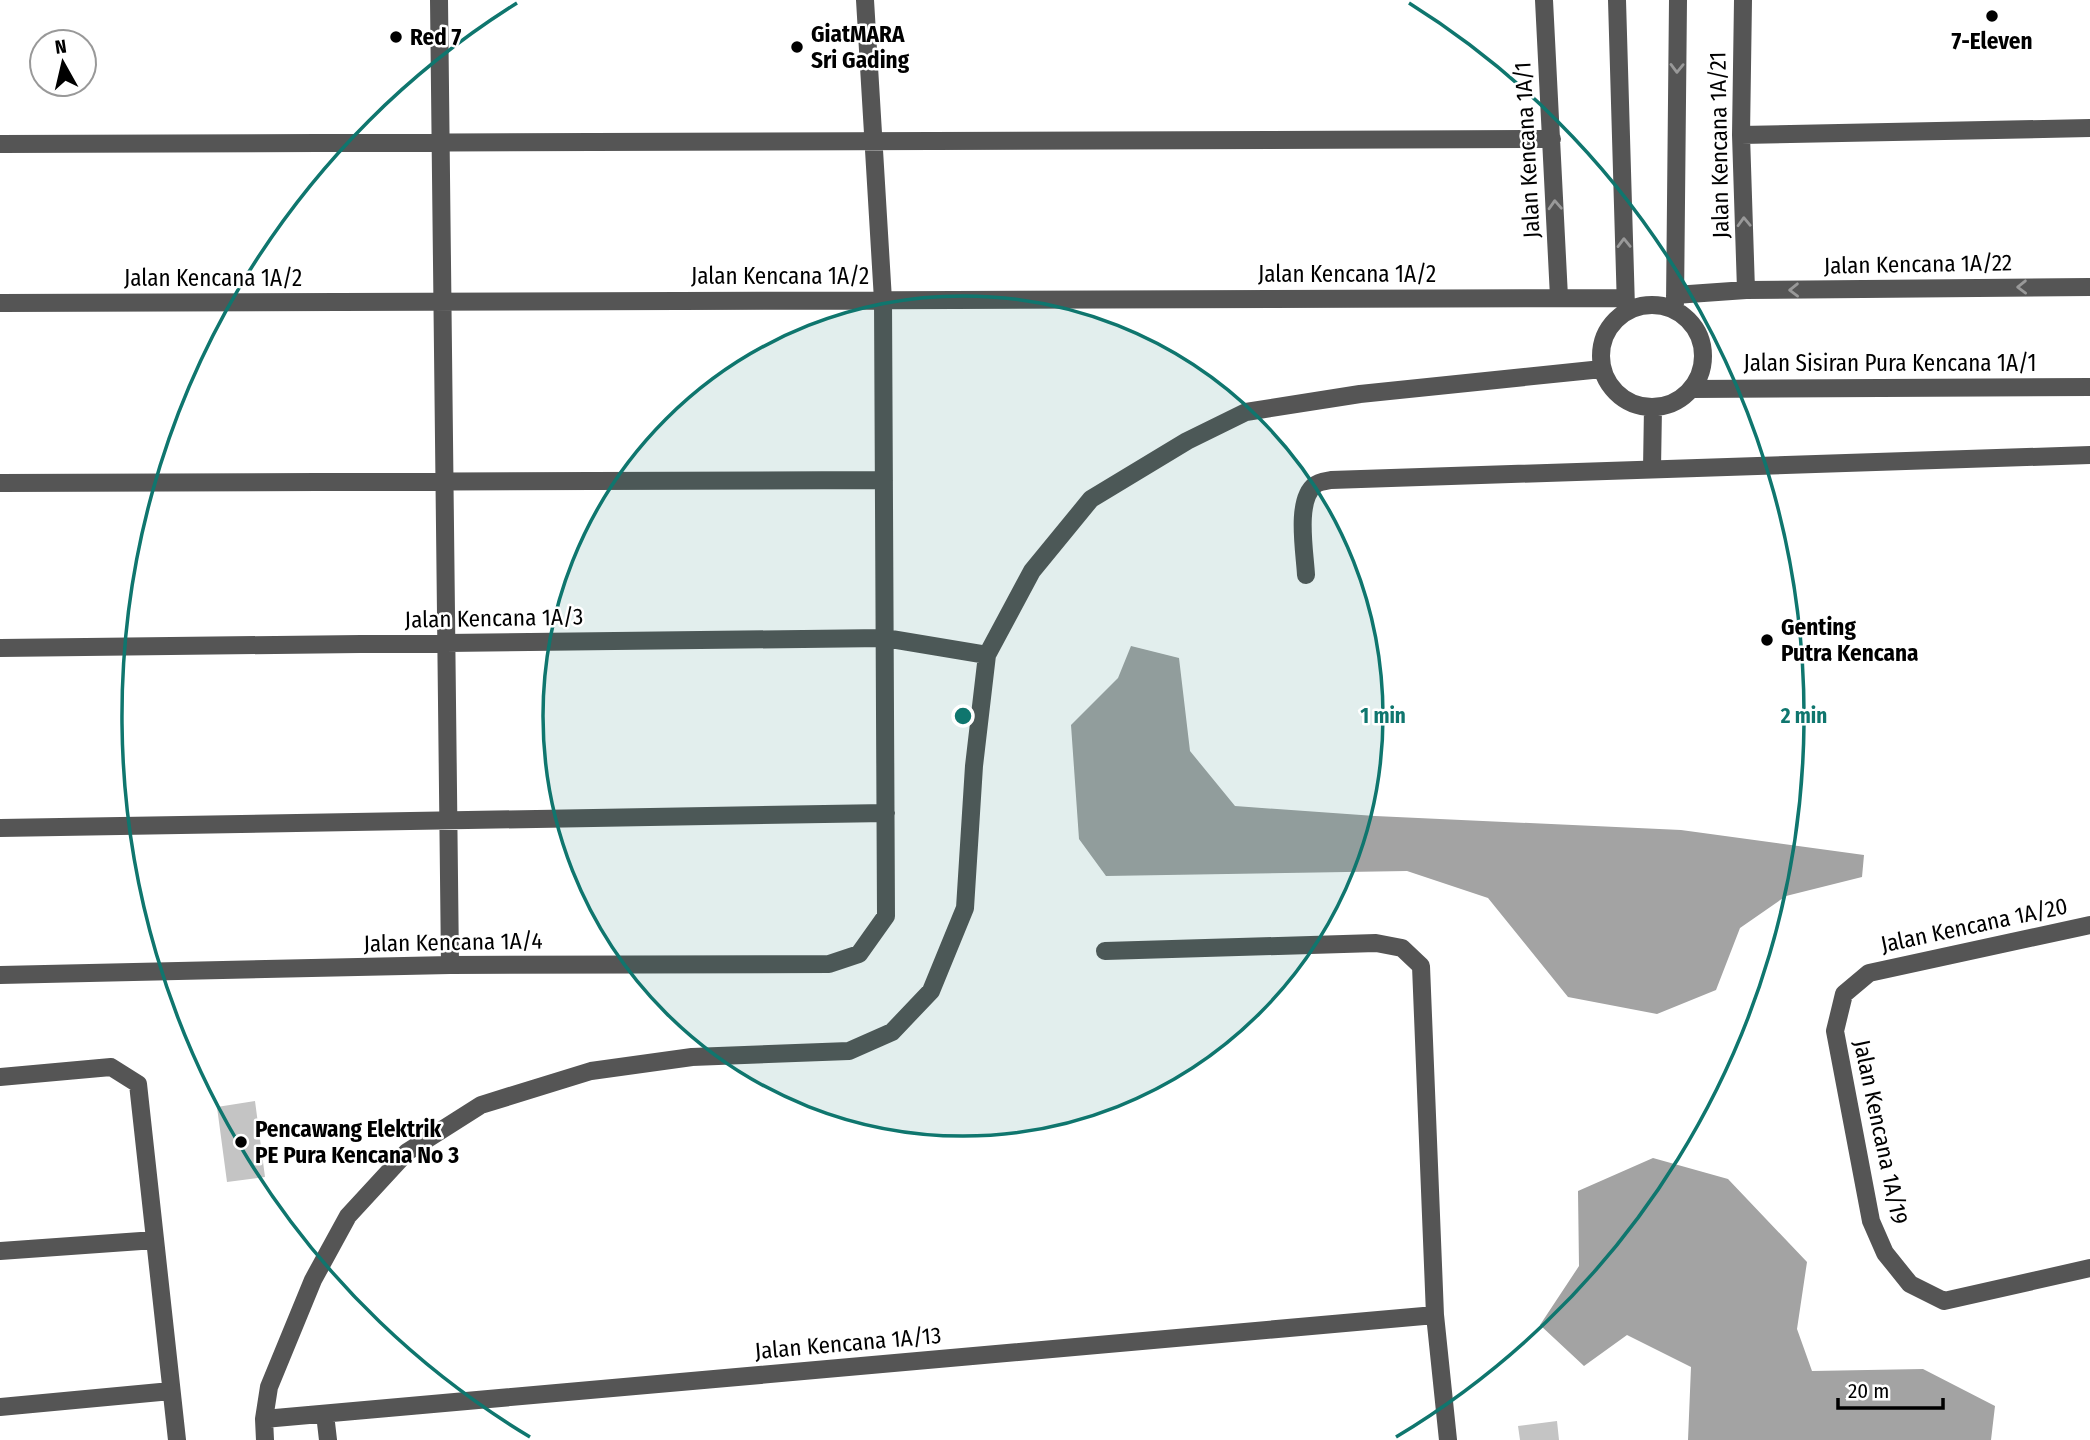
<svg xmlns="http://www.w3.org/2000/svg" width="2090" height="1440" viewBox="0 0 2090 1440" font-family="'Fira Sans Condensed',sans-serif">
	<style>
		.water { fill: #a3a3a3 }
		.building { fill: #c4c4c4 }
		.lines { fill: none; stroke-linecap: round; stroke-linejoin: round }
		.minor { stroke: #555; stroke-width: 18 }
		.oneway { stroke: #999 }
		.ring { fill: none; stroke: #0f766e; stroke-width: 3.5 }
		.poi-dot { fill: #000; stroke: #fff; stroke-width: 2.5 }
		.labels { text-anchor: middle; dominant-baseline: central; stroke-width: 5; stroke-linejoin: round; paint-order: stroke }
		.poi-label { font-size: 23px; font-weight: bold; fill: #000; stroke: #fff; text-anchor: start }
		.street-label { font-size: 23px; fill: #000; stroke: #fff }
		.centre { fill: #0f766e; stroke: #fff; stroke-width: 3.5 }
		.ring-label { font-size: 21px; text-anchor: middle; font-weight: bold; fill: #0f766e; stroke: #fff; stroke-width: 5; stroke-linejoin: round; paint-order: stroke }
	</style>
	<rect width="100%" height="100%" fill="#fff"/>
	<path class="water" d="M1131 646 1179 658 1190 751 1235 806 1375 816 1681 830 1864 855 1862 877 1786 896 1740 928 1716 990 1657 1014 1568 997 1488 898 1407 871 1106 876 1079 839 1071 725 1118 678Z
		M1653 1158 1728 1179 1807 1262 1797 1329 1812 1371 1923 1369 1995 1406 1991 1440H1688L1691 1367 1627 1335 1584 1366 1540 1325 1579 1266 1578 1191Z"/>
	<path class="building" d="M255 1101 265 1177 227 1182 217 1107Z
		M1557 1421 1559 1440H1520L1518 1426Z"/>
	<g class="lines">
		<path class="minor" d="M439 0 450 965
			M1544 0 1559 297
			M1617 0 1626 308
			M1743 0 1741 135 1746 290
			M1741 135 2090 128
			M0 144 1552 139
			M1675 295 1746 290 2090 287
			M0 303 1625 298
			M1675 304 1678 0
			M1601 356a51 51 0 1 1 102 0a51 51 0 1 1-102 0Z
			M1691 389 2090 387
			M1652 469 1653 407
			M0 483 884 480
			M1306 575C1305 553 1295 500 1315 485 1318 482 1326 481 1331 480L2090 455
			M0 648 885 638 987 655
			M0 828 886 813
			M2090 925 1869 973 1844 994 1835 1031 1871 1221 1885 1253 1910 1284 1944 1301 2090 1268
			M1105 951 1376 943 1402 948 1421 966 1435 1315 1448 1440
			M0 975 450 965 829 964 859 954 886 916 883 300 865 0
			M0 1077 111 1067 138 1084 177 1440
			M0 1251 155 1240
			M0 1407 171 1391
			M325 1414 328 1440
			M264 1419 1435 1315
			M265 1440 264 1419 269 1387 313 1280 348 1216 407 1152 481 1105 591 1071 692 1057 849 1051 892 1032 931 991 965 908 974 766 987 655 1032 571 1091 499 1187 441 1246 412 1360 394 1602 369"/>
	</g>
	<defs><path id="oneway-chevron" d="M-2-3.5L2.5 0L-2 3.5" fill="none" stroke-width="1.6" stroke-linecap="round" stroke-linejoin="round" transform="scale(1.75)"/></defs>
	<g class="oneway">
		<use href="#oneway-chevron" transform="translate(1677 68) rotate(91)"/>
		<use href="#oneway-chevron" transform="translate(1555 205) rotate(-93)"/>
		<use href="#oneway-chevron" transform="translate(1744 222) rotate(-92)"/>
		<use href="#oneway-chevron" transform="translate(1624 243) rotate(-91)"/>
		<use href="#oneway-chevron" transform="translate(2022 287) rotate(179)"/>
		<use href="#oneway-chevron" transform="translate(1794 290) rotate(179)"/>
	</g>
	<circle cx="963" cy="716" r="420" fill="#0f766e" fill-opacity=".12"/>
	<g class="ring">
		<circle cx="963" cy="716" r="420"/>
		<path d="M530 1437A841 841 0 0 1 517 3M1409 3A841 841 0 0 1 1396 1437"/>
	</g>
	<g class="poi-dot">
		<circle cx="1992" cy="16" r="7"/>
		<circle cx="396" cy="37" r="7"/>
		<circle cx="797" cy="47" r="7"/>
		<circle cx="1767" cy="640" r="7"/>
		<circle cx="241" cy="1142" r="7"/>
	</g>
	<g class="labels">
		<g class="poi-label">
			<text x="811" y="34">GiatMARA<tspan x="811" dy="26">Sri Gading</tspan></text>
			<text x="410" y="37">Red 7</text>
			<text x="1992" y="41" text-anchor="middle">7-Eleven</text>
			<text x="1781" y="627">Genting<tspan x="1781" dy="26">Putra Kencana</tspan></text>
			<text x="255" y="1129">Pencawang Elektrik<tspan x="255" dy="26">PE Pura Kencana No 3</tspan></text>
		</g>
		<g class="street-label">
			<text transform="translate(1719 145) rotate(-91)">Jalan Kencana 1A/21</text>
			<text transform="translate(1527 150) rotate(-93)">Jalan Kencana 1A/1</text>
			<text transform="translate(1918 264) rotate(-1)">Jalan Kencana 1A/22</text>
			<text x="1347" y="274">Jalan Kencana 1A/2</text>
			<text x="780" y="276">Jalan Kencana 1A/2</text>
			<text x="213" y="278">Jalan Kencana 1A/2</text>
			<text x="1890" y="363">Jalan Sisiran Pura Kencana 1A/1</text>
			<text transform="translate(494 618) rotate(-1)">Jalan Kencana 1A/3</text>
			<text transform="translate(1974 925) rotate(-12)">Jalan Kencana 1A/20</text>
			<text transform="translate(453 942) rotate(-1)">Jalan Kencana 1A/4</text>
			<text transform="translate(1881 1132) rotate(78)">Jalan Kencana 1A/19</text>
			<text transform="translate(848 1343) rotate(-5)">Jalan Kencana 1A/13</text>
		</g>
	</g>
	<circle cx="963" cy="716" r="10" class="centre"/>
	<g class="ring-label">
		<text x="1383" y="723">1 min</text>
		<text x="1804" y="723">2 min</text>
	</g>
	<g transform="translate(63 63) rotate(352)"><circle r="33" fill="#ffffff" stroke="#999999" stroke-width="2"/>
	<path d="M0-5L12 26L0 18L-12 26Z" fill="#000000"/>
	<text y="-10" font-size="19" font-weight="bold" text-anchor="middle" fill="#000000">N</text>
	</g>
	<path d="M1838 1398v10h105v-10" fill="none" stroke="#000000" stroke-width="3.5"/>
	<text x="1848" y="1398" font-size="21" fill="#000000" stroke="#ffffff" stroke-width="5" paint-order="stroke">20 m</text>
</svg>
